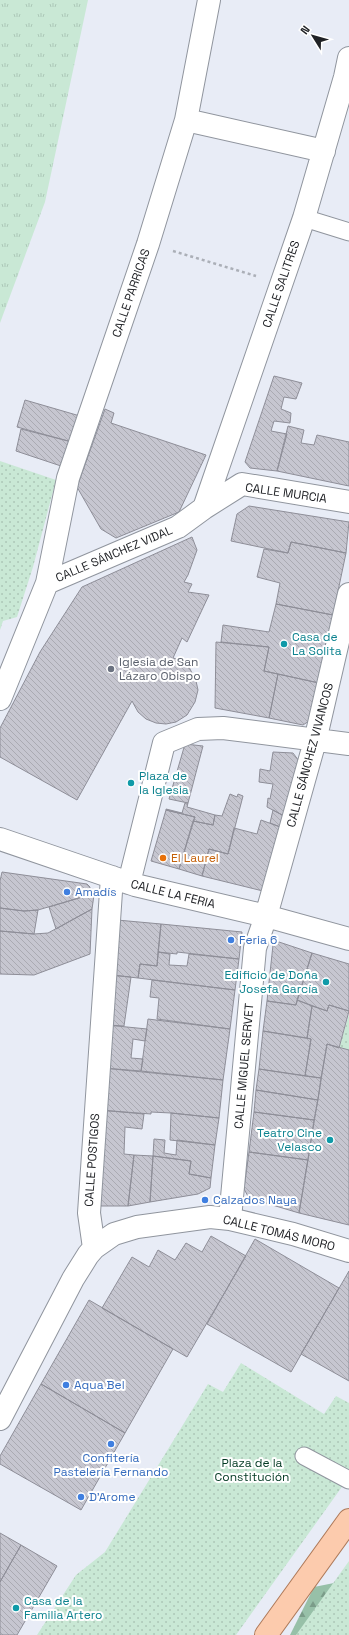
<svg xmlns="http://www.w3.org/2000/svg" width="349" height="1635" viewBox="0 0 349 1635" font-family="'Space Grotesk',sans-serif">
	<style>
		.grass { fill: url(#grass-tufts) }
		.forest { fill: url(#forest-firs) }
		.park { fill: url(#park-dots) }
		.building { fill: url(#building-back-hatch); stroke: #8e8e98 }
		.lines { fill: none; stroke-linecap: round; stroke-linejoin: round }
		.lane-casing { stroke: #90959e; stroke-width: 19 }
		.street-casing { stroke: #90959e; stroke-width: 24 }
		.primary-casing { stroke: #ae7a5a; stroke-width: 24 }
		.path { stroke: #abafb7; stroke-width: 2.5; stroke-dasharray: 3 3; stroke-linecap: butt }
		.lane { stroke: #fff; stroke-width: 17 }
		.street { stroke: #fff; stroke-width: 22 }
		.primary { stroke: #fccbad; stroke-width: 22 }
		.culture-dot { fill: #0f9aa8; stroke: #fff; stroke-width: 1.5 }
		.worship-dot { fill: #6b7280; stroke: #fff; stroke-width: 1.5 }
		.food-dot { fill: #e8710a; stroke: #fff; stroke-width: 1.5 }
		.shop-dot { fill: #3f7fe0; stroke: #fff; stroke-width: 1.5 }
		.labels { text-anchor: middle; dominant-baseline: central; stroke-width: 4; stroke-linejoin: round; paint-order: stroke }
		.street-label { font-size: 12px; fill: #202226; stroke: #fff }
		.culture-label { font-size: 12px; fill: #0d838f; stroke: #fff; text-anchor: start }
		.worship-label { font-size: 12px; fill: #5b616d; stroke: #fff; text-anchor: start }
		.food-label { font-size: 12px; fill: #c56008; stroke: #fff; text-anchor: start }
		.shop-label { font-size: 12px; fill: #366cbe; stroke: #fff; text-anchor: start }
		.park-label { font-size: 12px; fill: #023922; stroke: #fff }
	</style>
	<defs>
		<pattern id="grass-tufts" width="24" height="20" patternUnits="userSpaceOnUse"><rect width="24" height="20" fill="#c9e8d5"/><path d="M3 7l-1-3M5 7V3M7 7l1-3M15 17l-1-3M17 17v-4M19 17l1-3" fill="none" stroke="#acc7b7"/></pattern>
		<pattern id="forest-firs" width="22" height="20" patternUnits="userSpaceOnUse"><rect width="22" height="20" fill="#97c0a8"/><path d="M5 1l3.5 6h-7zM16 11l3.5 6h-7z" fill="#7b9c89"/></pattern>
		<pattern id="park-dots" width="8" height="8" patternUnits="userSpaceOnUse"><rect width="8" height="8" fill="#c9e8d5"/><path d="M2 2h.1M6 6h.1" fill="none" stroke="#acc7b7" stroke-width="1.8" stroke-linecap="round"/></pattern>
		<pattern id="building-back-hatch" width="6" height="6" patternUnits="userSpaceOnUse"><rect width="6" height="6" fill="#c6c6d0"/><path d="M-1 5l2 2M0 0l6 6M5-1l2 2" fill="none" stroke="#aaaab2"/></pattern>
	</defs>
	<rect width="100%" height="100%" fill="#e8ecf6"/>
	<path class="grass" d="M0 0H88L45 202 0 323Z"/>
	<path class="forest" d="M334 1583 349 1635H290L314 1587Z"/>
	<path class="park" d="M0 461 56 480 33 567 17 617 3 621 0 630Z
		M349 1014V1050L339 1048Z
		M241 1363 324 1414 336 1396 349 1403V1477L236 1635H37L76 1575 105 1552 208 1384 223 1392Z
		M349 1561V1635H296Z"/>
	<path class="building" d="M274 376 302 383 296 399 284 397 281 409 291 413 290 423 274 421 271 431 287 434 277 471 250 468 245 462Z
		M25 400 80 416 72 442 17 427Z
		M105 409 114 413 111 423 206 455 179 512 116 538 101 529 77 487Z
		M288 426 304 430 301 443 314 445 317 435 349 442V486L277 471Z
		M21 429 72 442 64 467 16 451Z
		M249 506 349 522 346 553 291 542 288 553 231 541 237 514Z
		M192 537 197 550 188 575 184 582 192 584 188 592 209 595 187 642 182 638 173 658 180 660 189 667 196 681 198 690 195 702 187 715 176 722 166 724 156 723 146 719 138 712 132 701 77 800 0 757V728L40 652 82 587Z
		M291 542 346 553 333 615 276 604 280 583 257 577 264 549 288 553Z
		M276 604 333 615 319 683 264 671 269 647 221 642 223 625 269 632Z
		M216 642 269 647 264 671 278 674 269 718 215 708Z
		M278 674 319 683 312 719 303 725 269 718Z
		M185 744 203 746 188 803 169 799Z
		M273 752 293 753 299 761 286 817 267 807 268 798 270 799 273 784 259 782 260 769 270 771Z
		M230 794 237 797 238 794 243 796 228 854 209 849 202 876 179 869 193 821 213 825 215 815 222 816Z
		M185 803H188L187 807 215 815 213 825 193 821 195 817 166 810V809L182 813Z
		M166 810 195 817 179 869 151 861Z
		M273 810 286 817 283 828 270 823Z
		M261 820 283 828 267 892 202 876 209 849 228 854 234 828 257 834Z
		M2 872 87 884 90 887 89 895 38 910 24 911 0 908V881Z
		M89 895H94L92 909 56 929 49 907Z
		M0 908 24 911 38 910 34 934 0 931Z
		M92 909 90 954 34 975 0 974V931L34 934 48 933Z
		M117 920 161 924 157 966 140 964 138 978 111 975Z
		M161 924 242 932 239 959 177 952V954L158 952Z
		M279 942 312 953 296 1005 267 1001 273 945Z
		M158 952 170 954 169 965 187 966 189 954 239 959 235 990 138 978 140 964 157 966Z
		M312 953 349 964V1011L329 1005 327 1011 297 1000Z
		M111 975 131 977 124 1026 107 1025Z
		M152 980 235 990 230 1029 157 1019 159 998 150 997Z
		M297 1000 312 1006 307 1038 263 1031 267 1001 296 1005Z
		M329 1005 349 1011 339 1048 327 1044 321 1078 305 1076 311 1039 307 1038 312 1006 327 1011Z
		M148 1019 230 1029 223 1080 141 1071Z
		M107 1025 147 1029 145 1041 133 1039 131 1058 143 1059 141 1071 103 1068Z
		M263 1031 311 1039 305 1076 259 1069Z
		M327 1044 349 1050V1225L299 1213Z
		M103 1068 223 1080 219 1118 171 1113 151 1112V1114L99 1110Z
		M259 1069 321 1078 318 1100 256 1090Z
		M256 1090 318 1100 314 1120 254 1112Z
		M99 1110 144 1114 142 1129 125 1127 124 1154 134 1155 128 1206H95Z
		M254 1112 314 1120 308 1160 249 1152Z
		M171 1113 219 1118 215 1145 170 1140Z
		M154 1139 165 1140 164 1153 176 1155 177 1140 215 1145 211 1178 189 1174 191 1161 153 1156Z
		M249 1152 308 1160 299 1213 249 1198 244 1189Z
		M134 1155 153 1156 150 1202 128 1206Z
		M153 1156 191 1161 189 1174 211 1178 210 1188 198 1194 150 1202Z
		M211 1236 246 1256 187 1357 102 1308 132 1257 149 1267 158 1250 175 1260 186 1243 202 1252Z
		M255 1239 339 1288 291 1372 207 1324Z
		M349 1271V1381L301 1354Z
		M89 1300 173 1349 125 1433 41 1384Z
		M41 1384 125 1433 81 1510 0 1464V1456Z
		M0 1533 21 1545 0 1582Z
		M21 1545 57 1566 17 1635H0V1582Z"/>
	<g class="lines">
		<defs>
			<path id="lane" d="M304 218 349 232
				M304 1456 349 1480"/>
			<path id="street" d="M186 120 324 151
				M204 508 304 218 345 77 349 58
				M47 583 178 527 204 508 242 484 349 502
				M0 699 47 583 68 478 148 244 186 120 209 0
				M0 839 135 885 266 916 349 939
				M129 883 164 743 198 729 223 728 349 744
				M230 1219 255 948 266 916 315 741 349 594
				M94 1248 89 1213 112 877
				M0 1419 73 1279 88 1255 94 1248 114 1234 137 1227 210 1217 230 1219 293 1234 349 1251"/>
			<path id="primary" d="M266 1635 349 1520"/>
		</defs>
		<use href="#lane" class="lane-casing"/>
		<use href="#street" class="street-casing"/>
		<use href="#primary" class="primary-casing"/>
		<path class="path" d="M173 251 256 276"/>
		<use href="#lane" class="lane"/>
		<use href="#street" class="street"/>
		<use href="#primary" class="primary"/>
	</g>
	<g class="culture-dot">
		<circle cx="284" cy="644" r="4"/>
		<circle cx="131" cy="783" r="4"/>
		<circle cx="326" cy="982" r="4"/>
		<circle cx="330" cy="1140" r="4"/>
		<circle cx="16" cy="1608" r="4"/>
	</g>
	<circle class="worship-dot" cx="111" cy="669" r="4"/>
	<circle class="food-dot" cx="163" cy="858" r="4"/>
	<g class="shop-dot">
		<circle cx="67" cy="892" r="4"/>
		<circle cx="231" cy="940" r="4"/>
		<circle cx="205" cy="1200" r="4"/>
		<circle cx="66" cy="1385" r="4"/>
		<circle cx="111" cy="1444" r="4"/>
		<circle cx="81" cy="1497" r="4"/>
	</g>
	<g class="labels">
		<g class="street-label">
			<text transform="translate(281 284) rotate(-71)">CALLE SALITRES</text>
			<text transform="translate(131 293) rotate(-71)">CALLE PARRICAS</text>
			<text transform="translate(286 493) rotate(8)">CALLE MURCIA</text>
			<text transform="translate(114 554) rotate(-23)">CALLE SÁNCHEZ VIDAL</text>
			<text transform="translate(310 755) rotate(-75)">CALLE SÁNCHEZ VIVANCOS</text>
			<text transform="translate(173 894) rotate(14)">CALLE LA FERIA</text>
			<text transform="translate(244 1066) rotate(-85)">CALLE MIGUEL SERVET</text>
			<text transform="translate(92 1160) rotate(-86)">CALLE POSTIGOS</text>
			<text transform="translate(279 1233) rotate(14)">CALLE TOMÁS MORO</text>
		</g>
		<g class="culture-label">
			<text x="292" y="637">Casa de<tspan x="292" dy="14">La Solita</tspan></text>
			<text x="139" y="776">Plaza de<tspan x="139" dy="14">la Iglesia</tspan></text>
			<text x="318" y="975" text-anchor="end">Edificio de Doña<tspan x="318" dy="14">Josefa García</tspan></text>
			<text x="322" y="1133" text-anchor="end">Teatro Cine<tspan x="322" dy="14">Velasco</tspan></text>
			<text x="24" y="1601">Casa de la<tspan x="24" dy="14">Familia Artero</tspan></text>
		</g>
		<g class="worship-label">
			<text x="119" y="662">Iglesia de San<tspan x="119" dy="14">Lázaro Obispo</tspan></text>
		</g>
		<g class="food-label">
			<text x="171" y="858">El Laurel</text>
		</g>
		<g class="shop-label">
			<text x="75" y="892">Amadís</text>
			<text x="239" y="940">Feria 6</text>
			<text x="213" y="1200">Calzados Naya</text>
			<text x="74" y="1385">Aqua Bel</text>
			<text x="111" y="1458" text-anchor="middle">Confitería<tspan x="111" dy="14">Pastelería Fernando</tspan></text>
			<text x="89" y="1497">D'Arome</text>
		</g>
		<g class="park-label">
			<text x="252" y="1463">Plaza de la<tspan x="252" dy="14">Constitución</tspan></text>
		</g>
	</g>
	<g transform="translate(313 36) rotate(307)" stroke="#ffffff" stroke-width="3" paint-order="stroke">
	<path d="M0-3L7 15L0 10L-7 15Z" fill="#202226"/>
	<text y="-6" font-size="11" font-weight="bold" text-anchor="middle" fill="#202226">N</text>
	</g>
</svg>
